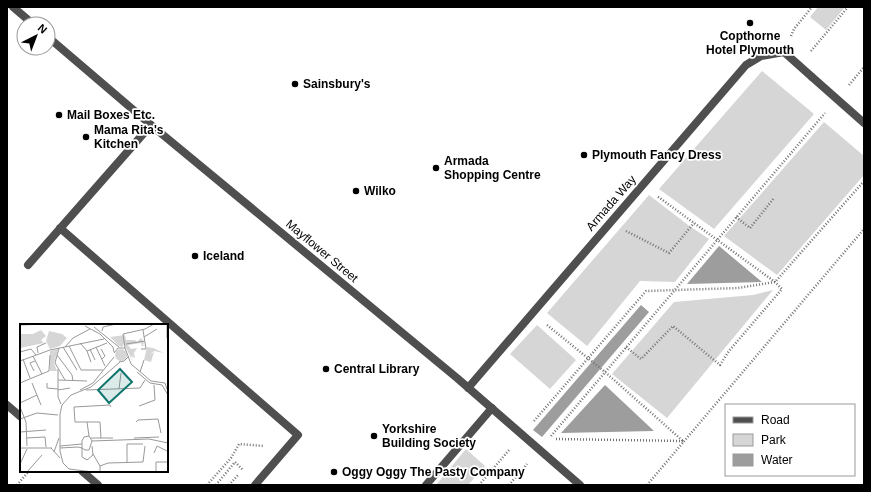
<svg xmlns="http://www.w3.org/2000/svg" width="871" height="492" viewBox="0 0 871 492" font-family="Helvetica,sans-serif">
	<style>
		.green { fill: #d6d6d6 }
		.water { fill: #9d9d9d }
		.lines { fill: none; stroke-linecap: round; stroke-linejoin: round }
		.path { stroke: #717171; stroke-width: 2.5; stroke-dasharray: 1 2; stroke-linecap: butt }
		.service { stroke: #4f4f4f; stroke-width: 8 }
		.pedestrian { stroke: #4f4f4f; stroke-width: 8 }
		.minor { stroke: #4f4f4f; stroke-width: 8 }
		.poi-dot { fill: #000; stroke: #fff; stroke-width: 1.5 }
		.labels { text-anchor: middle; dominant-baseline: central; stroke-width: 3.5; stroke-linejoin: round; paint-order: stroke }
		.poi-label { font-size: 12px; font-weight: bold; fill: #000; stroke: #fff; text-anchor: start }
		.street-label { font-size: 12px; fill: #000; stroke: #fff }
		.inset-road { fill: none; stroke: #999; stroke-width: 1 }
		.view { fill: #0f766e; fill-opacity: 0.15; stroke: #0f766e; stroke-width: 2 }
		.inset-edge { fill: none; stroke: #000; stroke-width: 2 }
	</style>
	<rect width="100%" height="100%" fill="#fff"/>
	<path class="green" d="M818 7H845L826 30 810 17Z
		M762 71 814 114 714 229 659 189Z
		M824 122 864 156V175L777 275 724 236Z
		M649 195 688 225 709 239 675 282 640 281 587 346 547 313Z
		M773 290 667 418 612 374 674 302 753 295Z
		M537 325 576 360 550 389 510 354Z
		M466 449 485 466 468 485H436Z"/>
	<path class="water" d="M719 246 762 282 687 284Z
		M641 305 649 312 542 437 533 430Z
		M605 385 654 431 561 433Z"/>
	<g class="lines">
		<path class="path" d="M791 36 794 29 812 7
			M724 50 731 55
			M811 51 848 7
			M849 85 864 67
			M736 217 750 228 774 198
			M626 231 669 253 694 223
			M547 325 605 372 684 442
			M626 347 641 359 673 326 720 365 729 351 782 289 775 282 657 196
			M534 421 646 291 738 288 775 282 864 181
			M551 436 825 113
			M556 439 683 441
			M17 485 29 471
			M207 485 231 458 239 444 264 446
			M216 485 235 462 243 470
			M229 485 238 475
			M479 485 510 449
			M509 485 527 464
			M647 485 864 229"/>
		<path class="service" d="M60 228 298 435 255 485
			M28 265 151 125
			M7 405 21 417
			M82 471 98 485"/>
		<path class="pedestrian" d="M812 77 864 123
			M426 485 492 408"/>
		<path class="minor" d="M13 7 33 24
			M48 37 151 125 457 378 580 485
			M468 388 746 65 761 56 784 52 812 77"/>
	</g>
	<g class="poi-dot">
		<circle cx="750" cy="23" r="4"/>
		<circle cx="295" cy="84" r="4"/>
		<circle cx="59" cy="115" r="4"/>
		<circle cx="86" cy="137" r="4"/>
		<circle cx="584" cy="155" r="4"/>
		<circle cx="436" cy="168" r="4"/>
		<circle cx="356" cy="191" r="4"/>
		<circle cx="195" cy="256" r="4"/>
		<circle cx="326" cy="369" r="4"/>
		<circle cx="374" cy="436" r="4"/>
		<circle cx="334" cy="472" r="4"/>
	</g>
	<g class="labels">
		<g class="poi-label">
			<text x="750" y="36" text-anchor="middle">Copthorne<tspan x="750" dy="14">Hotel Plymouth</tspan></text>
			<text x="303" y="84">Sainsbury's</text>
			<text x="67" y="115">Mail Boxes Etc.</text>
			<text x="94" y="130">Mama Rita's<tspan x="94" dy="14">Kitchen</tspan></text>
			<text x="592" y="155">Plymouth Fancy Dress</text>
			<text x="444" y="161">Armada<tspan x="444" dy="14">Shopping Centre</tspan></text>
			<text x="364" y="191">Wilko</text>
			<text x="203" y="256">Iceland</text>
			<text x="334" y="369">Central Library</text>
			<text x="382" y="429">Yorkshire<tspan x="382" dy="14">Building Society</tspan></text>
			<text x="342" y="472">Oggy Oggy The Pasty Company</text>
		</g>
		<g class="street-label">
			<text transform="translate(611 203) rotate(-49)">Armada Way</text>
			<text transform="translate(322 251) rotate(40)">Mayflower Street</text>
		</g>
	</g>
	<g transform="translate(20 324)">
		<rect width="148" height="148" fill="#fff"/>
		<path d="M21 6 26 12 21 16 24 19 0 24V10H13ZM29 7 42 10 47 14 40 22 30 25 26 17ZM105 11 106 16H115L117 18 121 14 124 18 123 21 125 22H122L121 19 108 21 111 25 117 24 114 29 115 34 111 32 113 38 104 20 102 23 99 22 90 13ZM127 23 133 24 144 29 134 27 129 31 134 28 131 38 124 36ZM38 25 34 39 37 47H30V27ZM95 31a6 6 0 1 1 12 0a6 6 0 1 1-12 0Z" fill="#d6d6d6"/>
		<path class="inset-road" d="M0 1 25 0M65 2 80 10 93 23 94 28M74 3 99 23M82 7 83 3 96 0M124 13 137 5M147 14V0M60 19 67 27 71 38M106 20 125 17M49 22 61 46H83M43 23 57 46M45 23 53 14 70 5M76 23 85 42M39 24 35 39 45 56M105 24 103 10 125 5 134 0M70 25 75 36M81 25 85 32 82 35M121 25H126L123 6M67 27 87 19M0 28 11 25 16 31M18 29 17 23 26 19M94 29 98 24H105L111 40 131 57 145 59 148 68M37 31 52 51 53 57M13 32 22 50M3 35 10 54M0 37 30 26 84 15M99 38 104 37 109 32M38 45V73L41 80M14 47 10 39 15 37M117 48 130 59 142 61 148 71M120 48 124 36M38 56 67 57M0 59 29 47 30 31M12 59 21 81M27 59V64L38 65M99 65 101 49M38 66 50 64M60 66 73 59 94 33M66 66 120 64 125 56M0 79 17 71M119 82 135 76 134 61M0 83 6 98 7 122M0 95 17 89 38 91M67 98 69 112M116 98 118 96 138 95 141 109M0 108 26 106M6 114 25 113 26 123M71 114H93M81 114 80 98H55L54 83 90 81 91 83M114 114 139 113M72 117 129 115 148 119M40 122 62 120M0 124H32M31 124 40 134M40 124 58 123 62 124 65 126H69L72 117 69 112 64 113 62 117V133L67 136 73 131 72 122M34 128 39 114M134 129 137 122 147 127M73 130 80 142V148M107 138V120H123M0 140 7 125M80 142 88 139 123 138 125 122M49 145 43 139 40 127V90L42 81 51 71 71 63 100 38M49 145 73 148M136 147V138H148M7 148 22 131M90 148H141"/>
		<path class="view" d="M100 45 112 58 89 79 78 66Z"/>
		<rect width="148" height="148" class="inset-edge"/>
	</g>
	<rect width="871" height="492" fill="none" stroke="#000000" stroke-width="16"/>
	<rect x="725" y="404" width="130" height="72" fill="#ffffff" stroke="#999999"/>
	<rect x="733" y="417" width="20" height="6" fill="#4f4f4f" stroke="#999999"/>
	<text x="761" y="424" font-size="12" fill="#000000">Road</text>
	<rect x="733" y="434" width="20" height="12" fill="#d6d6d6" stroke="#999999"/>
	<text x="761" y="444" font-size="12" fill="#000000">Park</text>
	<rect x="733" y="454" width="20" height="12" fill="#9d9d9d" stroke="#999999"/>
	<text x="761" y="464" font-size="12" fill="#000000">Water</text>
	<g transform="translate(36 36) rotate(42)"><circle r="19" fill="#ffffff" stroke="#999999"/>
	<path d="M0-3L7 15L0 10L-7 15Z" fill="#000000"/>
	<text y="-6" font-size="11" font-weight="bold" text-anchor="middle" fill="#000000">N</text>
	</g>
</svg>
